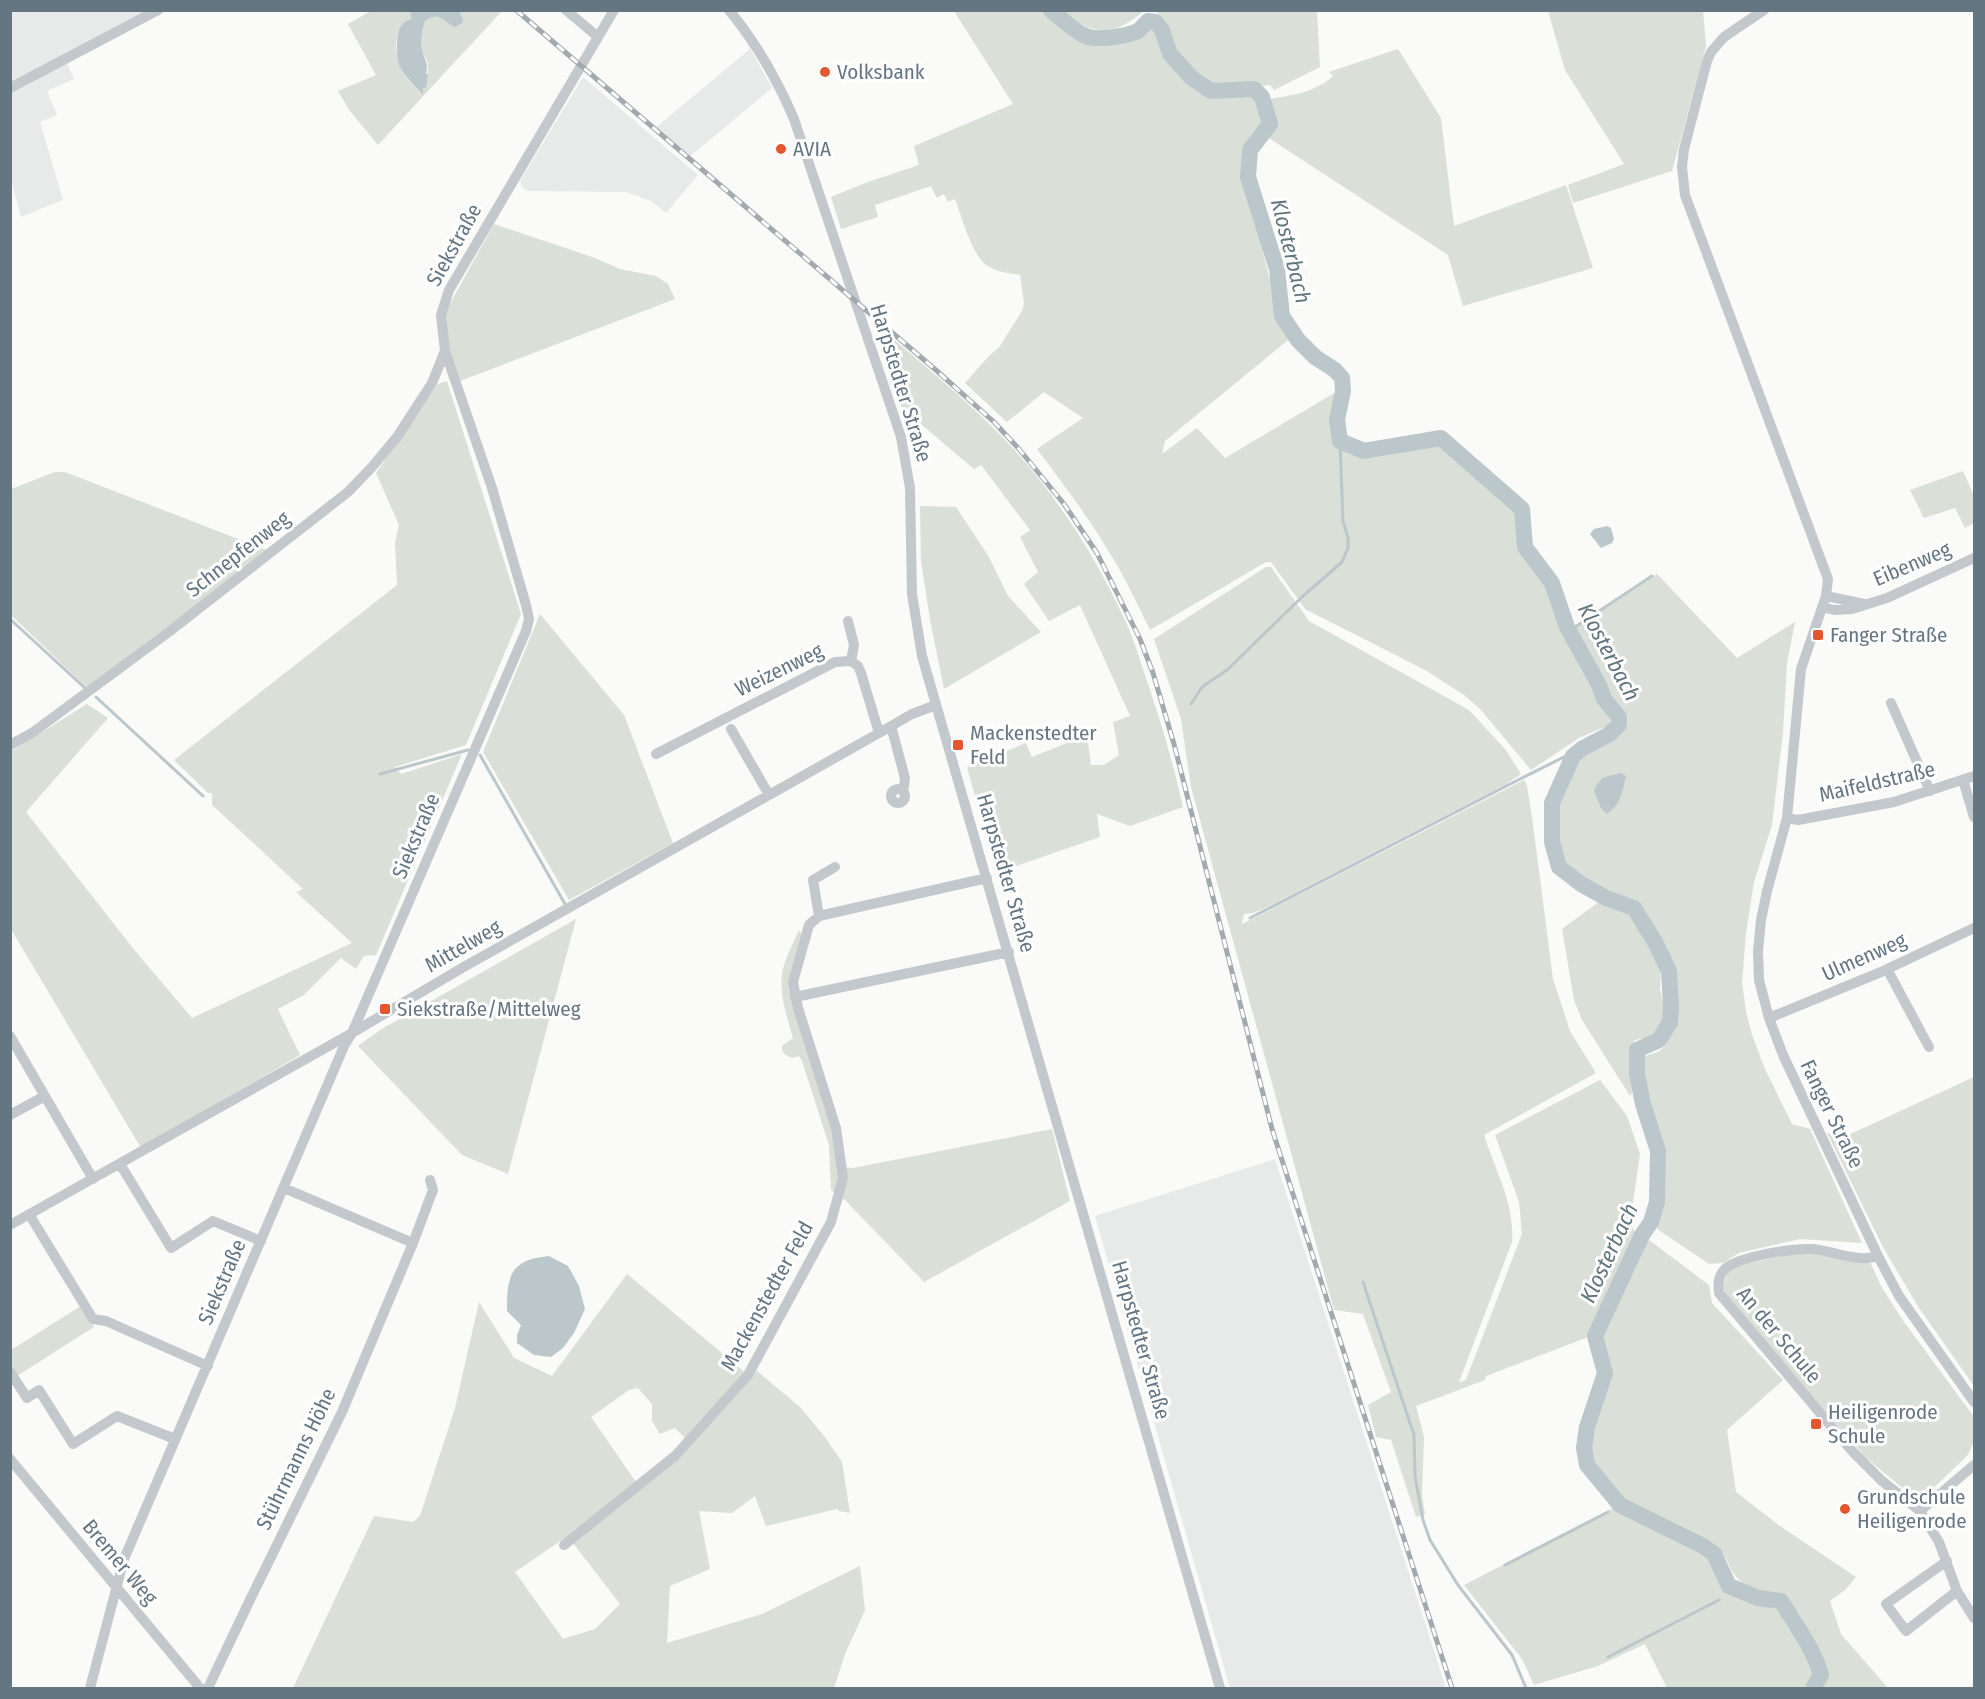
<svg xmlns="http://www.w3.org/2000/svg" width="1985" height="1699" viewBox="0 0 1985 1699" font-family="'Fira Sans Condensed',sans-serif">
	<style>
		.built { fill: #e8e9e9 }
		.green { fill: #dadfd7 }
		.water { fill: #bbc7cb }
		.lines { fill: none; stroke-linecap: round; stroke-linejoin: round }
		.stream { stroke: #bbc7cb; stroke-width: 3 }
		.river { stroke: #bbc7cb; stroke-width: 16 }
		.minor { stroke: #c3c8cc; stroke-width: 10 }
		.rail-casing { stroke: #a2aab0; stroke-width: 5 }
		.rail { stroke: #fff; stroke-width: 3; stroke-dasharray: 9; stroke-linecap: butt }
		.poi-dot { fill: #e4572e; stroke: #fff; stroke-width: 2 }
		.labels { text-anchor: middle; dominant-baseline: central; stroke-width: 6; stroke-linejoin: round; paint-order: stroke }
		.poi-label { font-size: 21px; fill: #657683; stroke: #fff; text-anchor: start }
		.street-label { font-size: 21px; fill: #657683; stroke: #fff }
		.water-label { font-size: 22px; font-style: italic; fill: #60757c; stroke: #fff }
	</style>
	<rect width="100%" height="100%" fill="#fafaf8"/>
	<path class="built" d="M10 11H150L64 56 74 79 47 91 57 115 40 122 63 200 21 217 11 179Z
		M750 49 772 88 688 158 654 129Z
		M583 77 698 175 666 213 651 201 626 192 536 191H528L522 187 520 181Z
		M1275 1159 1446 1688H1286L1282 1687 1230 1688 1095 1216Z"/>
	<path class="green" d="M371 11H411V19C407 21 402 23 400 27 394 37 396 59 401 69 405 78 416 87 422 94 423 85 428 77 428 67 428 61 426 58 423 54 419 45 422 30 425 21L432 16 463 19 459 11H502L378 145 350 111 338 91 376 75 348 24Z
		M954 11H1043L1078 37 1114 41 1132 39 1142 32 1146 27 1153 28 1164 53 1188 77 1207 92 1248 90 1258 97 1267 122 1247 150 1244 176 1279 316 1293 336 1165 441 1162 454 1197 428 1225 458 1336 392 1332 419 1339 448 1351 453 1374 458 1440 444 1519 511 1522 547 1548 587 1563 627 1613 717 1607 726 1579 738 1531 770 1481 710 1464 695 1425 670 1305 609 1271 562H1266L1150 630C1136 601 1122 571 1104 544 1084 511 1060 480 1037 449L1083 418 1044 392 1007 422 965 383 987 358 1000 346 1022 311 1024 303 1020 275C1008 273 995 272 985 264 971 252 962 217 955 199L948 202 944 194 937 198 931 186 875 205 878 217 841 229 831 197 868 182 919 165 914 146 1013 104Z
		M1061 11H1144C1113 37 1093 36 1061 11Z
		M1152 11H1317L1320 67 1274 90 1270 85C1254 87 1235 90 1219 86 1205 83 1187 68 1179 56 1169 42 1172 15 1152 11Z
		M1548 11H1703L1706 46 1672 171 1573 203 1568 185 1624 164 1565 70Z
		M1398 49 1441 118 1454 226 1566 185 1593 268 1463 306 1448 255 1269 138C1278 123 1274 116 1270 99 1293 95 1316 92 1333 76L1329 72Z
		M494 224 595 258 620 269 656 276 668 284 675 299 460 381C451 358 440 334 447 309Z
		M873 321C919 362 969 401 1011 446 1058 498 1096 557 1125 620 1133 636 1138 655 1144 672 1159 716 1173 761 1183 807L1130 826 1097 814 1100 837 996 873 967 767 1026 743 1032 757 1087 735 1091 765H1104L1119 755 1113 722 1130 716 1080 605 1049 621 1024 584 1038 572 1020 537 1030 530 981 465 974 469 902 408Z
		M447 381 521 614 466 745 395 767 401 774 462 754 376 955 364 956 356 969 341 958 304 995 278 1009 300 1055 141 1148 11 929 10 752 87 704 108 718 26 812 136 952 192 1018 352 943 296 892 303 889 212 805V793H208L174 760 397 585 395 543 399 525 376 473 438 384Z
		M1963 471 1974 496V523L1965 528 1955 508 1924 518 1910 490Z
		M55 472H65L269 551 86 687 11 615V489Z
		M920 506 956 507 989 557 1008 596 1041 632 944 689 930 620 921 561Z
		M1266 567H1271L1309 621 1469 710 1506 750 1521 774 1505 785 1265 908 1253 913 1244 914 1242 924 1524 780 1527 786 1532 817 1553 979 1570 1031 1596 1073 1484 1135C1495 1170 1515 1204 1512 1242L1459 1382 1466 1380 1522 1234 1519 1202 1495 1135 1600 1080 1627 1116 1640 1154 1630 1224 1638 1237 1591 1336 1486 1376 1485 1380 1416 1406 1424 1437 1422 1495 1425 1514 1416 1517 1391 1440 1376 1437 1368 1405 1391 1392 1363 1314 1334 1310 1191 787 1181 719 1154 639Z
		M1657 574 1737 658 1795 622 1787 663 1783 732 1772 825 1754 882 1746 933 1742 983 1746 1011 1752 1035 1765 1069 1792 1124 1810 1129 1862 1243 1800 1239 1739 1253 1723 1263 1709 1264 1657 1229C1662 1197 1666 1162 1657 1130 1655 1122 1651 1115 1649 1108 1644 1092 1643 1073 1645 1056L1658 1052 1666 1045 1676 1018 1677 1008 1673 990 1674 974 1670 964 1636 903 1629 898 1597 887 1583 879 1560 861 1556 854 1554 833 1556 802 1569 773 1586 749 1617 734 1624 726 1628 718C1609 700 1585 654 1576 628Z
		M540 614 624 715 673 843 569 900 483 752Z
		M1600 901 1630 914 1649 941 1661 969 1660 989 1664 1007 1662 1023 1655 1036 1635 1040 1629 1050 1632 1093 1630 1096 1582 1020 1574 1000 1562 929Z
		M576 919 508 1174 462 1155 358 1046 380 1030Z
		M799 930 803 937 791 981 824 1091 841 1167 853 1168 1052 1129 1070 1201 924 1282 846 1201 831 1190 829 1145 802 1061 799 1056C791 1059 787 1057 782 1051V1046L793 1038C786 1013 776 987 785 962 789 951 794 941 799 930Z
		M1974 1077V1263L1973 1264 1974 1268V1386L1919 1308 1884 1249 1827 1133 1844 1137Z
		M1645 1237 1709 1285 1712 1303 1783 1380 1727 1430 1736 1492 1780 1526 1856 1577 1845 1590 1830 1601 1841 1634 1888 1688H1815L1825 1675 1800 1615 1785 1599 1744 1585 1733 1573 1725 1557 1709 1543 1628 1506 1595 1470 1590 1460 1588 1444 1594 1413 1607 1371 1597 1337Z
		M1801 1252 1870 1262 1882 1288 1904 1322 1974 1417V1441L1968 1455 1929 1492 1911 1495 1865 1457 1727 1298 1723 1286 1728 1271 1736 1266Z
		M627 1274 747 1374 687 1440 675 1428 660 1434 652 1421V1404L638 1388 629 1390 591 1417 636 1482 582 1526 515 1572 563 1639 595 1629 620 1604 573 1543 678 1455 757 1371 800 1407 824 1436 842 1462 850 1513 839 1511 837 1509 766 1526 755 1496 732 1513 699 1511 710 1569 670 1586 667 1643 762 1614 860 1566 865 1610 845 1654 834 1688H293L374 1516 413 1522 420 1516 455 1408 479 1302 514 1358 552 1376Z
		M81 1306 94 1327 17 1376 11 1365V1350Z
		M1615 1507 1630 1518 1656 1526 1694 1546 1712 1561 1730 1593 1754 1601 1775 1605 1781 1611 1814 1666V1674L1804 1688H1667L1645 1644 1598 1666 1534 1685 1522 1659 1464 1585Z"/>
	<path class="water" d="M411 11H459L463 19 462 23 455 27C443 22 440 10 425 21 422 30 420 41 422 50 424 59 429 63 426 73L428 75 426 88H423V95C416 87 406 78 401 69 397 62 397 54 397 46 398 33 397 24 411 19Z
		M1607 526 1611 528 1614 539 1612 543 1601 548 1590 534 1594 529Z
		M1621 773 1626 776C1622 792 1621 804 1607 814L1601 808 1594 791C1602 774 1604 778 1621 773Z
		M549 1256 568 1266 579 1286 585 1309 574 1333 563 1348 551 1357 534 1355 517 1343V1335L521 1325 507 1311C507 1275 510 1260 549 1256Z"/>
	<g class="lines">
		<path class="stream" d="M10 619 86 689
			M1569 631 1652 576
			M96 697 203 796
			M1191 704 1202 687 1227 670 1302 597 1342 562 1348 548V537L1343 522 1340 441
			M480 755 565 904
			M380 774 468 750
			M1250 918 1520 779 1564 757 1573 756
			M1363 1282 1414 1435 1415 1476 1423 1520 1430 1540 1458 1585 1512 1655 1526 1688
			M1617 1508 1620 1505
			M1505 1565 1608 1512
			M1732 1592 1735 1590
			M1608 1657 1719 1600"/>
		<path class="river" d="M1051 10C1062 19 1073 31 1086 36 1098 41 1127 36 1138 31 1142 28 1145 24 1148 21L1156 22 1162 30 1170 54 1192 78 1211 91 1254 89 1262 97 1270 124 1250 150 1248 177 1277 269 1282 316 1298 340 1315 357 1335 370 1342 378 1343 391 1337 420 1340 441 1364 451 1441 438 1522 509 1525 547 1552 583 1567 627 1599 685 1604 699 1619 717V725L1608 735 1583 748 1573 756 1552 803V842L1559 867 1581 884 1606 898 1634 908 1655 942 1669 971 1671 1006 1670 1022 1659 1040 1637 1050V1074L1643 1104 1658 1151 1657 1202 1651 1222 1642 1235 1595 1336 1605 1373 1587 1427 1584 1448 1587 1465 1620 1505 1703 1546 1714 1554 1729 1586 1758 1598 1781 1601C1796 1625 1813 1648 1821 1675L1813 1688"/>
		<path class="minor" d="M566 10 598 37
			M729 10C757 44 777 79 794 119L901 437 910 488 912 594 922 656 1220 1688
			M1764 10 1724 37 1711 52 1707 61 1684 149 1682 167 1685 195 1828 579 1826 596 1801 669 1787 818 1767 891 1761 920 1758 951 1759 980 1769 1018 1783 1055 1878 1256 1899 1296 1974 1402
			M10 88 158 10
			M1826 596 1864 604
			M1822 607 1834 610 1852 609 1887 598 1974 558
			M848 621 854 645 851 661
			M1891 703 1930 791
			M891 726 905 778 904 786 902 790
			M731 729 769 795
			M10 745 32 733 170 631 348 492 372 467 397 437 432 383 445 351
			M656 754 835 662 851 661 858 666 861 673 879 733
			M1963 780 1974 817
			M891 796a7 7 0 1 1 14 0a7 7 0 1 1-14 0Z
			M1787 818 1798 820 1894 802 1974 776
			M819 916 813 880 835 867
			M1887 969 1929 1047
			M795 997 1009 952
			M1769 1018 1881 972 1974 928
			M10 1036 93 1179
			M10 1115 45 1096
			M120 1164 171 1248 213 1221 261 1241
			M29 1214 93 1319 106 1321 208 1366
			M10 1225 352 1033 462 968 879 733 912 714 936 705
			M413 1243 433 1190 430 1180
			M1878 1256C1858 1263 1833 1251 1813 1249 1794 1248 1741 1256 1726 1268 1718 1275 1718 1284 1719 1293L1853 1452 1882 1481 1920 1511 1939 1542 1957 1591 1974 1618
			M10 1372 27 1398 39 1390 73 1444 117 1416 175 1439
			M10 1459 200 1688
			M1920 1511 1974 1465
			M564 1545 675 1456 748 1375 831 1222 843 1178 836 1128 798 1008 793 982 809 925 819 916 987 878
			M1947 1561 1886 1604 1906 1631 1957 1591
			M90 1688 124 1559 345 1044 352 1033 526 631 529 619 526 605 492 488 445 351 441 315 449 290 614 10
			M208 1688 248 1604 342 1412 413 1243 284 1188"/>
		<defs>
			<path id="rail" d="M516 10 937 371 994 422 1019 449 1064 504 1097 553 1140 639 1153 673 1174 744 1272 1129 1452 1688"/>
		</defs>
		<use href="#rail" class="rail-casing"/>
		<use href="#rail" class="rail"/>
	</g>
	<g class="poi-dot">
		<circle cx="825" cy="72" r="6"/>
		<circle cx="781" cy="149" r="6"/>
		<rect x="1812" y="629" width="12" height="12" rx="3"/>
		<rect x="952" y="739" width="12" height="12" rx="3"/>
		<rect x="379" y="1003" width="12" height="12" rx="3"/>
		<rect x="1810" y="1418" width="12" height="12" rx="3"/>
		<circle cx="1845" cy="1509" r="6"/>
	</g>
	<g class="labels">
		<g class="poi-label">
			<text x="837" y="72">Volksbank</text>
			<text x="793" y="149">AVIA</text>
			<text x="1830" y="635">Fanger Straße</text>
			<text x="970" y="733">Mackenstedter<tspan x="970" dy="24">Feld</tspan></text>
			<text x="397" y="1009">Siekstraße/Mittelweg</text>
			<text x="1828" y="1412">Heiligenrode<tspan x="1828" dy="24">Schule</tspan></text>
			<text x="1857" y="1497">Grundschule<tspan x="1857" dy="24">Heiligenrode</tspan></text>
		</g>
		<g class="street-label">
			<text transform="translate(454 245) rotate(-61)">Siekstraße</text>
			<text transform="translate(901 383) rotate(73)">Harpstedter Straße</text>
			<text transform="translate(238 554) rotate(-38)">Schnepfenweg</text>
			<text transform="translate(1912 564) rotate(-23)">Eibenweg</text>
			<text transform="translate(779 670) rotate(-26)">Weizenweg</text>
			<text transform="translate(1877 782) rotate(-13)">Maifeldstraße</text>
			<text transform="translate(416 836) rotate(-67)">Siekstraße</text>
			<text transform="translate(1006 873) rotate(74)">Harpstedter Straße</text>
			<text transform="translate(463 946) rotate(-30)">Mittelweg</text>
			<text transform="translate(1864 957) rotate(-24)">Ulmenweg</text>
			<text transform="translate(1832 1114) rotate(64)">Fanger Straße</text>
			<text transform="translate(222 1282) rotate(-67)">Siekstraße</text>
			<text transform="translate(767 1296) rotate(-61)">Mackenstedter Feld</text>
			<text transform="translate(1779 1335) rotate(50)">An der Schule</text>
			<text transform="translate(1141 1340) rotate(74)">Harpstedter Straße</text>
			<text transform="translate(296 1459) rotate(-64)">Stührmanns Höhe</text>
			<text transform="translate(120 1562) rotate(50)">Bremer Weg</text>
		</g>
		<g class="water-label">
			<text transform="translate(1291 251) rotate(76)">Klosterbach</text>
			<text transform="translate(1609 652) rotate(62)">Klosterbach</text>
			<text transform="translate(1609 1253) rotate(-65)">Klosterbach</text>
		</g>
	</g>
	<rect width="1985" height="1699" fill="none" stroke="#657683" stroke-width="24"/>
</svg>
